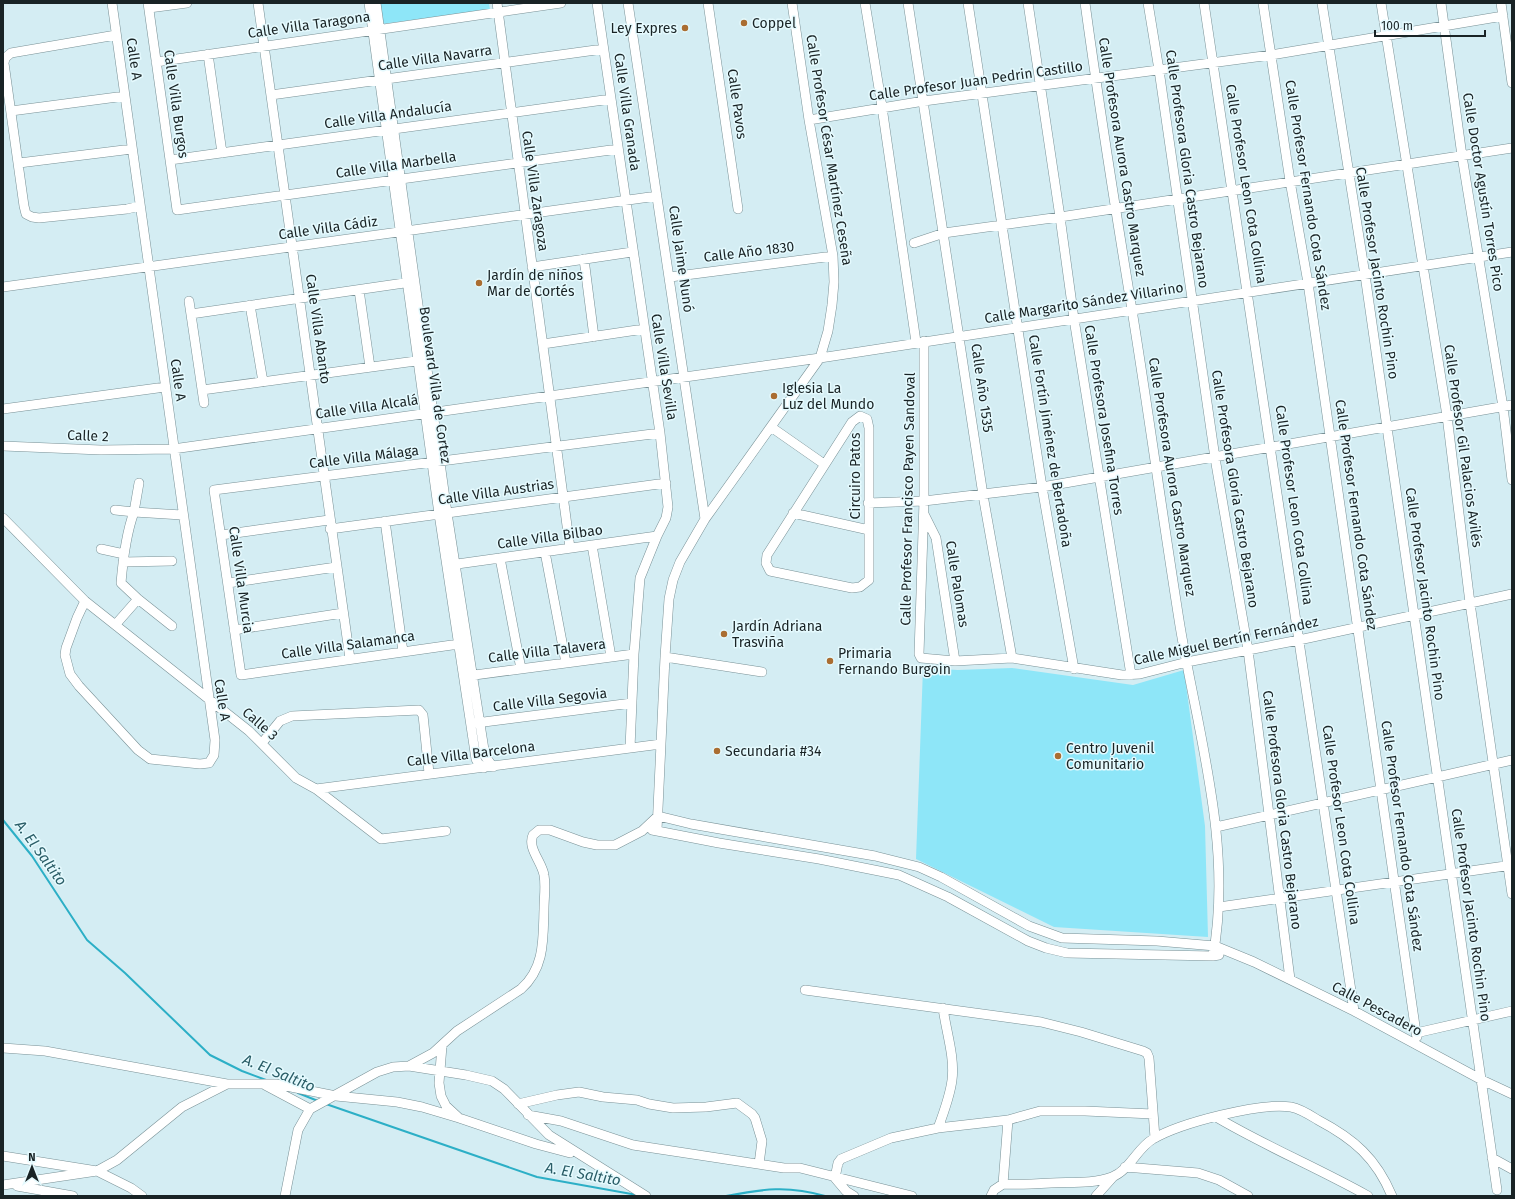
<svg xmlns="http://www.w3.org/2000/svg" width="1515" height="1199" viewBox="0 0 1515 1199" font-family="'Fira Sans',sans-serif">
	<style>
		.green { fill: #8ee6f8 }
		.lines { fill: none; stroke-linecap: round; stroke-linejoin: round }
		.stream { stroke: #2cafc6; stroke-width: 2 }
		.minor-casing { stroke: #799196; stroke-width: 10 }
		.minor { stroke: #fff; stroke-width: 9 }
		.poi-dot { fill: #aa6d31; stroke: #e5fafe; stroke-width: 1.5 }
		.labels { text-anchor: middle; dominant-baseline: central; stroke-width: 3; stroke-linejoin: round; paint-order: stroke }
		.poi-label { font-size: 14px; fill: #192325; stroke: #e5fafe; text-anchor: start }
		.street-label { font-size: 14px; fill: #192325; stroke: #e5fafe }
		.water-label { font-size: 15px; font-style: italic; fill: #2a5d67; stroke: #e5fafe }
	</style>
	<rect width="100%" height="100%" fill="#d4edf3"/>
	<path class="green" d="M379 3H489L490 10 382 24Z
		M923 668 958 670 1012 668 1133 685 1184 670 1205 826 1208 937 1054 927 916 859Z"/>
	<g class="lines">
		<path class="stream" d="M3 820 32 856 87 940 125 973 210 1055 242 1071 266 1080
			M298 1093 318 1101
			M326 1104 537 1177 637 1195
			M726 1196C764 1189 787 1185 825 1196"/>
		<defs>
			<path id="minor" d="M148 3 177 210 618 149
				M258 3 350 659
				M369 3 439 514 476 759 478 763 484 768
				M376 3 447 513 485 756 493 767
				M497 3 570 548
				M597 3 660 433 668 507 666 518 657 536 640 578 634 654 630 748
				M628 3 705 519
				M708 3 738 209
				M865 3 882 107 916 342
				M908 3 983 495 1012 658
				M968 3 1042 487 1074 669
				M1028 3 1060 217 1074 319 1131 675
				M1085 3C1099 105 1115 207 1132 310 1149 415 1163 520 1180 626 1198 734 1233 846 1213 956
				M1148 3 1159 70 1215 458 1248 650 1290 979
				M1204 3 1354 1011
				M1263 3 1290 181 1308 283 1416 1033
				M1322 3 1365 275 1497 1190
				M1381 3 1447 416 1470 603 1512 894
				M1441 3 1462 156 1503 407 1512 480
				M1501 3 1512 83
				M149 8 187 3
				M116 35 11 53 5 58 4 63 24 206 26 214 32 217 39 218 127 209 140 206
				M208 54 222 153
				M156 62 561 3
				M271 95 603 49
				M11 111 125 96
				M809 120 924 101 1271 55 1503 16
				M170 160 611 99
				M19 163 132 149
				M914 243 944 233 1060 217 1512 148
				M584 259 594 337
				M532 267 632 252
				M670 277 833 256
				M3 287 657 196
				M359 290 370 367
				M189 301 204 403
				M250 305 263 382
				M191 314 411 282
				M924 341V501L919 654 921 658 955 661 1012 658 1122 675 1140 674 1187 662 1299 640 1512 594
				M543 344 644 329
				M202 390 423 360
				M3 409 165 387
				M860 416 867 419 869 428V580L860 587 852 588 770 571 766 563 767 555 852 422Z
				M771 427 824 464
				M3 446 101 450 173 449 820 358 1512 252
				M868 503 924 501 1042 487 1512 405
				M115 510 134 512 139 483
				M793 513 869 530
				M924 514 936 538 955 661
				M3 518 85 601 249 731 296 778 316 789 381 839 446 831
				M385 521 403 652
				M330 529 666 483
				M221 535 329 520
				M592 545 611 657
				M101 549 124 554
				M545 552 566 663
				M500 558 521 669
				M123 562 172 561
				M450 565 657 536
				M228 583 336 567
				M85 601 77 618 66 648 65 655 70 674 79 686 138 750 150 759 200 764 209 763 214 755 215 740 112 3
				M116 624 138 599
				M172 626 138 599 121 583C123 559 126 534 134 512L182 515
				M234 630 343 613
				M459 644 241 675 214 490 660 433
				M665 657 762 672
				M467 676 634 654
				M476 723 632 703
				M262 743 280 721 292 716 419 710 423 715 429 773
				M316 789C431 773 546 760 661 744
				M1216 827 1512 760
				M652 830 719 843 819 859 899 875 948 897 1028 941 1046 948 1067 953 1213 956 1219 955
				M657 830 665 657 669 599 673 580 680 562 705 519 820 358 828 331 832 305 834 282 833 256 809 120 792 3
				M1219 907 1512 865
				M805 990 1041 1022 1081 1032 1143 1051 1147 1053 1149 1058 1155 1138
				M1417 1037 1416 1033 1512 1011
				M442 1046 439 1083 441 1096 446 1106 459 1118 536 1144 570 1153
				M3 1048 45 1051 227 1084H276L336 1096 397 1102 422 1107 459 1118
				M409 1066 433 1053 457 1031 521 989C545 968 543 939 544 909 544 898 546 886 544 875 542 862 527 848 533 835L539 830H550L583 842 597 845H615L642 831 658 816 691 824 875 856 919 867 941 877 1029 926 1062 938 1157 941 1215 946 1254 962 1354 1011 1482 1080 1512 1094
				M265 1085 310 1109
				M518 1104 557 1095 579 1092 603 1097 637 1100 649 1104 673 1108 706 1107 737 1103 752 1114 755 1118 762 1141 759 1164
				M528 1115 561 1121 633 1145 784 1168H800L912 1196
				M1216 1117C1265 1146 1318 1168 1368 1196
				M938 1128C944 1112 950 1096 952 1080 955 1057 946 1031 943 1008
				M3 1156 97 1171 117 1160 182 1107 227 1084
				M1492 1158 1512 1169
				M1125 1167 1198 1173 1219 1180 1248 1196
				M1003 1184 1008 1120
				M3 1185 97 1171 131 1188 142 1196
				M17 1186 73 1196
				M285 1196 298 1130 310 1109 377 1072 393 1067 409 1066 466 1075 492 1081 504 1089 549 1135 646 1196
				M854 1196 846 1191 835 1178 838 1163 841 1159 891 1138 938 1128 1008 1120 1040 1111H1085L1153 1114
				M991 1196 994 1190 1003 1184C1019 1185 1035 1184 1051 1183 1071 1182 1093 1184 1112 1177 1130 1170 1137 1148 1153 1139 1180 1123 1261 1102 1291 1107 1301 1109 1310 1115 1318 1120 1354 1139 1376 1158 1392 1196
				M1096 1196 1113 1177"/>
		</defs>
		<use href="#minor" class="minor-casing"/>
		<use href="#minor" class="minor"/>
	</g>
	<g class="poi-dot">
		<circle cx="744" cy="23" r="4"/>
		<circle cx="685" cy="28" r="4"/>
		<circle cx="479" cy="283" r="4"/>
		<circle cx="774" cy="396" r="4"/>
		<circle cx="724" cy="634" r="4"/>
		<circle cx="830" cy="661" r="4"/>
		<circle cx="717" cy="751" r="4"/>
		<circle cx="1058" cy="756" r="4"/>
	</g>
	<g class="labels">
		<g class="poi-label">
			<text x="752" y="23">Coppel</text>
			<text x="677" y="28" text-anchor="end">Ley Expres</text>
			<text x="487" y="275">Jardín de niños<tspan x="487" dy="16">Mar de Cortés</tspan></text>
			<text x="782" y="388">Iglesia La<tspan x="782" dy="16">Luz del Mundo</tspan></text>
			<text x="732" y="626">Jardín Adriana<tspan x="732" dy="16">Trasviña</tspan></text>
			<text x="838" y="653">Primaria<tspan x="838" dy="16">Fernando Burgoin</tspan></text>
			<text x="1066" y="748">Centro Juvenil<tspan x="1066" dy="16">Comunitario</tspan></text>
			<text x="725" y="751">Secundaria #34</text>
		</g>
		<g class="street-label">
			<text transform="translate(309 25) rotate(-8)">Calle Villa Taragona</text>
			<text transform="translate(435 58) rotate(-8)">Calle Villa Navarra</text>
			<text transform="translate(134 59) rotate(82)">Calle A</text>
			<text transform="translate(976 81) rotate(-8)">Calle Profesor Juan Pedrin Castillo</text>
			<text transform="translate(176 104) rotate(82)">Calle Villa Burgos</text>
			<text transform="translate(737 104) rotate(82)">Calle Pavos</text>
			<text transform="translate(627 112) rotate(82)">Calle Villa Granada</text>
			<text transform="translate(388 115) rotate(-8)">Calle Villa Andalucía</text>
			<text transform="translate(829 150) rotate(81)">Calle Profesor César Martínez Ceseña</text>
			<text transform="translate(1122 157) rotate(81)">Calle Profesora Aurora Castro Marquez</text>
			<text transform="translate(396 165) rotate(-8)">Calle Villa Marbella</text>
			<text transform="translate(1187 169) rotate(82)">Calle Profesora Gloria Castro Bejarano</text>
			<text transform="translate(1246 184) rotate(81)">Calle Profesor Leon Cota Collina</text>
			<text transform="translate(535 191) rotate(82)">Calle Villa Zaragoza</text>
			<text transform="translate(1483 192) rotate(81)">Calle Doctor Agustín Torres Pico</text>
			<text transform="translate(1308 195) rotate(81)">Calle Profesor Fernando Cota Sández</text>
			<text transform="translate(328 228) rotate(-8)">Calle Villa Cádiz</text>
			<text transform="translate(749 252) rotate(-7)">Calle Año 1830</text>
			<text transform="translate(681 259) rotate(82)">Calle Jaime Nunó</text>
			<text transform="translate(1377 273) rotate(81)">Calle Profesor Jacinto Rochin Pino</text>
			<text transform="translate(1084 303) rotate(-9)">Calle Margarito Sández Villarino</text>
			<text transform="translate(318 329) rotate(82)">Calle Villa Abanto</text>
			<text transform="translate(664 367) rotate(81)">Calle Villa Sevilla</text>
			<text transform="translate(178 380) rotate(82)">Calle A</text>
			<text transform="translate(435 385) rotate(82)">Boulevard Villa de Cortez</text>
			<text transform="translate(982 388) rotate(82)">Calle Año 1535</text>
			<text transform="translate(367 407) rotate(-8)">Calle Villa Alcalá</text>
			<text transform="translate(1104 420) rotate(81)">Calle Profesora Josefina Torres</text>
			<text transform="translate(88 436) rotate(2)">Calle 2</text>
			<text transform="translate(1050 441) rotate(81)">Calle Fortín Jiménez de Bertadoña</text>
			<text transform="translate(1463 446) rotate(82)">Calle Profesor Gil Palacios Avilés</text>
			<text transform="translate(364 457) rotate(-7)">Calle Villa Málaga</text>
			<text transform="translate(855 476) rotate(-90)">Circuiro Patos</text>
			<text transform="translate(1172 477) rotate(81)">Calle Profesora Aurora Castro Marquez</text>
			<text transform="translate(1235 489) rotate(81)">Calle Profesora Gloria Castro Bejarano</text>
			<text transform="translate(496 492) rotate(-8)">Calle Villa Austrias</text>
			<text transform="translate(908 499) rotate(-89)">Calle Profesor Francisco Payen Sandoval</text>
			<text transform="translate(1294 505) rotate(82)">Calle Profesor Leon Cota Collina</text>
			<text transform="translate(1356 515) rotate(82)">Calle Profesor Fernando Cota Sández</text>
			<text transform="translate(550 537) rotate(-8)">Calle Villa Bilbao</text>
			<text transform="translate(241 580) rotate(82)">Calle Villa Murcia</text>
			<text transform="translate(957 584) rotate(81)">Calle Palomas</text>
			<text transform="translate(1425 594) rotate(82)">Calle Profesor Jacinto Rochin Pino</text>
			<text transform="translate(1226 641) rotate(-12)">Calle Miguel Bertín Fernández</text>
			<text transform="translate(348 645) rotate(-8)">Calle Villa Salamanca</text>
			<text transform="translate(547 651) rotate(-7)">Calle Villa Talavera</text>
			<text transform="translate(222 700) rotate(81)">Calle A</text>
			<text transform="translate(550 700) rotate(-7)">Calle Villa Segovia</text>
			<text transform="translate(260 724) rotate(41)">Calle 3</text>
			<text transform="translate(471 754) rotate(-7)">Calle Villa Barcelona</text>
			<text transform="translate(1282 810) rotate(83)">Calle Profesora Gloria Castro Bejarano</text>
			<text transform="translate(1341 825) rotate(82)">Calle Profesor Leon Cota Collina</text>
			<text transform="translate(1402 836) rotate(82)">Calle Profesor Fernando Cota Sández</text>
			<text transform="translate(1471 915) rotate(82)">Calle Profesor Jacinto Rochin Pino</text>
			<text transform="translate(1377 1009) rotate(28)">Calle Pescadero</text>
		</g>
		<g class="water-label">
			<text transform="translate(41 853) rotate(54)">A. El Saltito</text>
			<text transform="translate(279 1073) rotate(22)">A. El Saltito</text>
			<text transform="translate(583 1174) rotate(10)">A. El Saltito</text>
		</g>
	</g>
	<rect width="1515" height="1199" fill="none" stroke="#192325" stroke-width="8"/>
	<g transform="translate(32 1167)" stroke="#e5fafe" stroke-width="3" paint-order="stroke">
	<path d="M0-3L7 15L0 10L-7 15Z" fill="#192325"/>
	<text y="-6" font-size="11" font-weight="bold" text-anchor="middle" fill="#192325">N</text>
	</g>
	<path d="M1375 30v6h110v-6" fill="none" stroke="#192325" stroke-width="2"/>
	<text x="1381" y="30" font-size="12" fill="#192325" stroke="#e5fafe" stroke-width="3" paint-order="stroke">100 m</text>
</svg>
